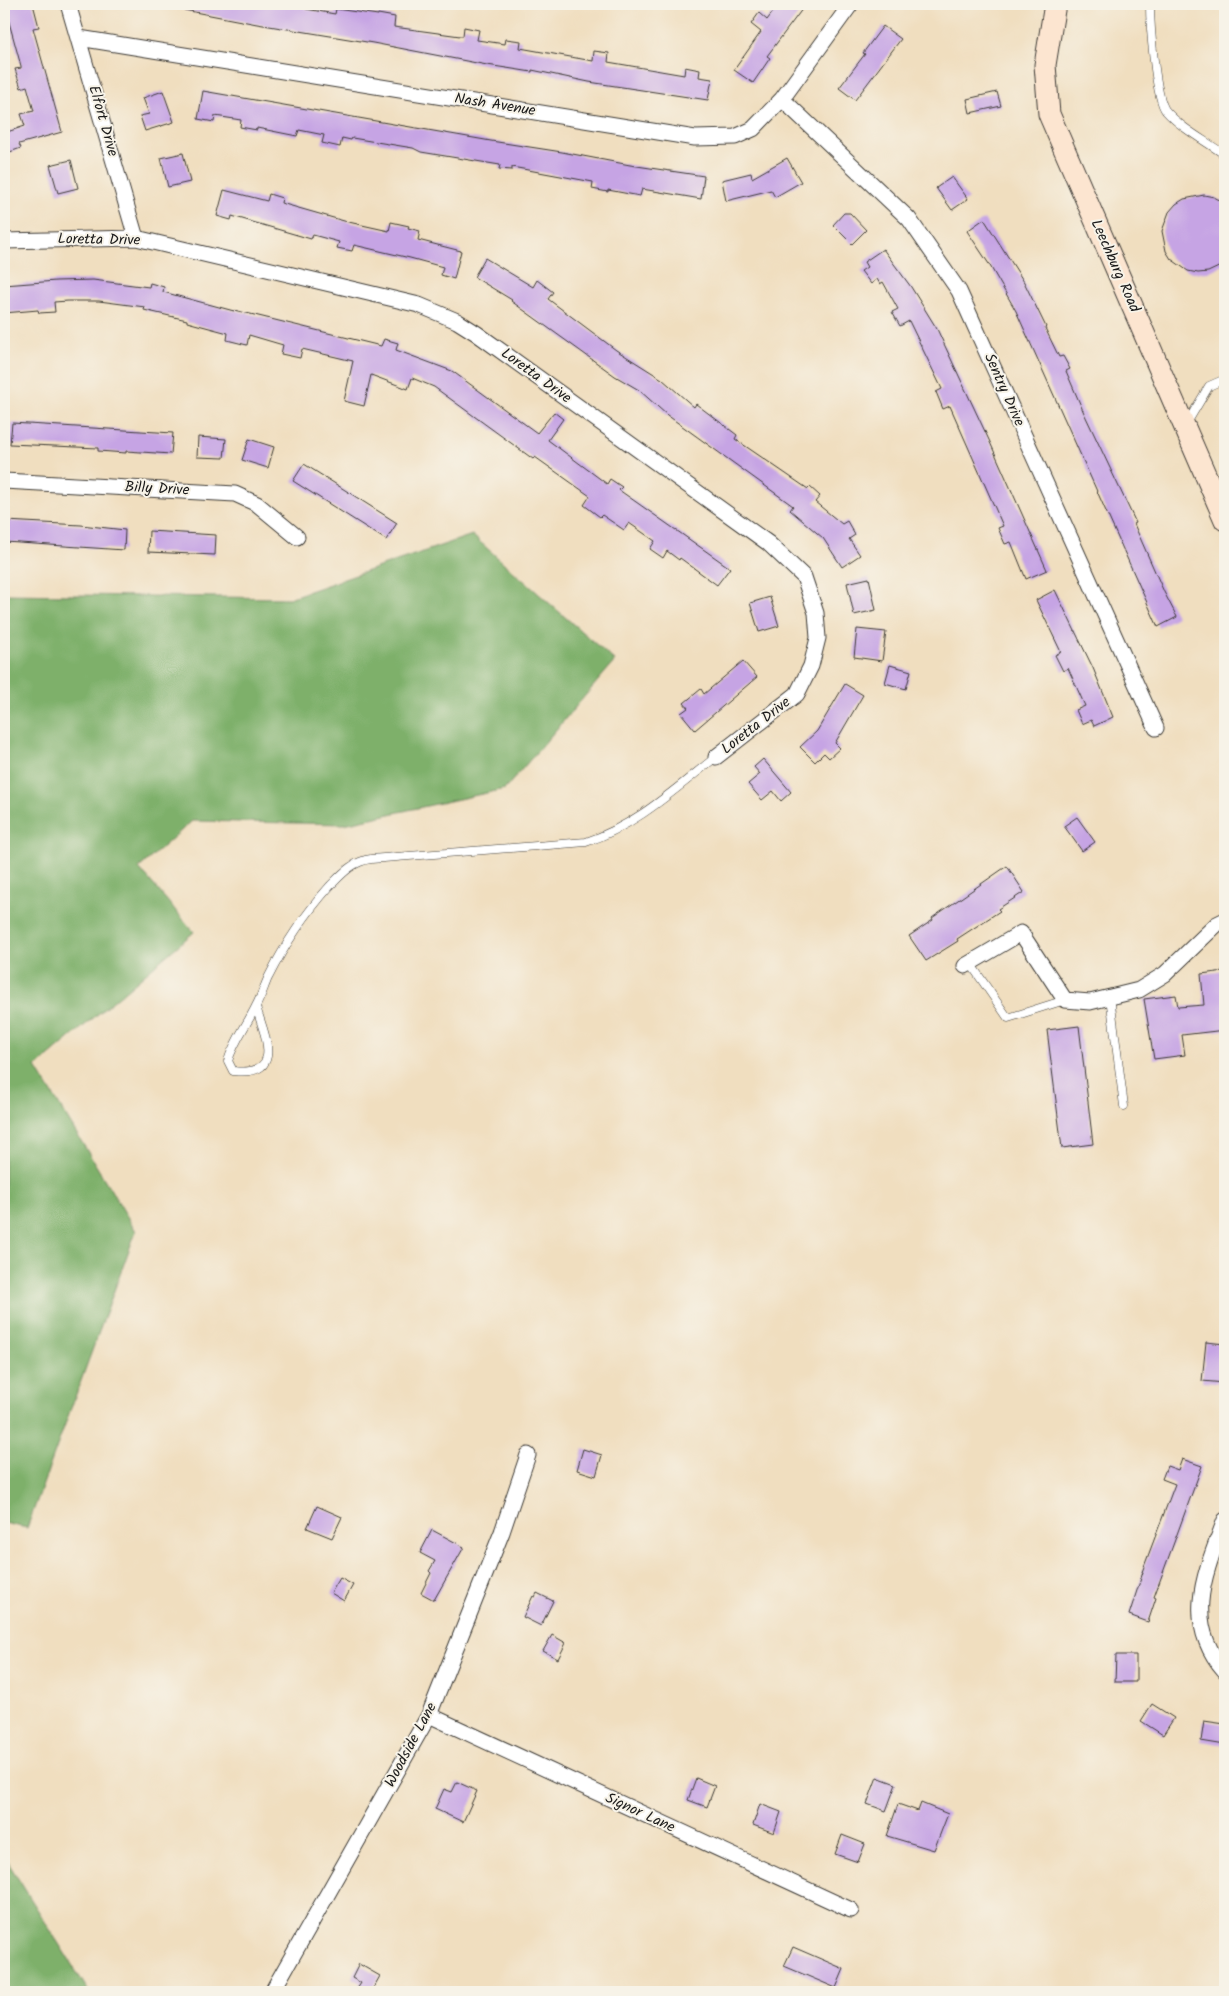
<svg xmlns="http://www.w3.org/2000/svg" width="1229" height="1996" viewBox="0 0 1229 1996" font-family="Kalam,sans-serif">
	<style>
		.forest { fill: #7eb06b; stroke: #4d6644 }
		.building { fill: #c6a4e4 }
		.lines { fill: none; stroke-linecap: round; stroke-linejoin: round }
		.lane-casing { stroke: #3c3934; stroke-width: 9 }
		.street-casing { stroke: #3c3934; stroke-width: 17 }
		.secondary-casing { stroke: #3c3934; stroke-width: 23 }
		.lane { stroke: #fff; stroke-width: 8 }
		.street { stroke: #fff; stroke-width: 15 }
		.secondary { stroke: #fce5d0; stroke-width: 21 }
		.labels { text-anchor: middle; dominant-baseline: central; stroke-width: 4; stroke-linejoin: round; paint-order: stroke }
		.street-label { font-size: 15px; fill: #1c1c1c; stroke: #f7f3e8 }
	</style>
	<rect width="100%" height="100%" fill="#f7f3e8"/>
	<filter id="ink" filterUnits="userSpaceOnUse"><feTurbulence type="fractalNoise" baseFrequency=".02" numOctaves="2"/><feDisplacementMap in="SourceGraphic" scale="10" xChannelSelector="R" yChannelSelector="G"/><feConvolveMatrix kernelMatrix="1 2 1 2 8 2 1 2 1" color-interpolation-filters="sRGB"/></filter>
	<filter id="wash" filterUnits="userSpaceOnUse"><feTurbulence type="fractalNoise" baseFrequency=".0096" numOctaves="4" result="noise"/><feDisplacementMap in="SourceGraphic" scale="20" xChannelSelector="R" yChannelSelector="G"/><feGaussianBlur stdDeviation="1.12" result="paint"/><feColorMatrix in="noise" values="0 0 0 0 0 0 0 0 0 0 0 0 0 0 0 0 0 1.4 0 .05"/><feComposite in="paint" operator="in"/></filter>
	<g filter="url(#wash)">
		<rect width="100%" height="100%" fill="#f0debf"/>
		<path class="forest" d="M472 535 615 661 505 789 344 824 192 821 139 868 194 932 36 1067 136 1231 27 1528 4 1523V594L289 598Z
			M4 1856 89 1992H4Z"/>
		<g id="blocks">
			<path class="building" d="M4 4H33L39 27 33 28 62 132 19 144 21 148 4 154V133L25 126 21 114 34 111 27 86 21 88 15 69 21 68V66Z
				M185 4H277L291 6V4H307L306 9 335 14 336 9 378 15V14L395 17 394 27 460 36H463L464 27 479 30 477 40 505 44 506 39 521 41 520 48 593 61 594 51 609 53 608 62 684 75 685 67 700 70 699 77 712 79 708 100 589 82 532 70V72L487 65 373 43 257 24 184 10Z
				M779 4H806L767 56 770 58 753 83 734 70 761 32 751 24 759 13 767 20Z
				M883 26 901 39 855 100 839 88 865 54 863 53Z
				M163 91 174 122 145 131 140 116 149 114 143 98Z
				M203 91 491 141 562 152 630 165 704 176 701 199 642 189 640 196 608 190V192L592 189 593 182 512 167V170L499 169 500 165 421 152 413 148 352 138 351 140 342 138 340 147 322 143 324 135 299 130 297 136 257 128V130L240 127 241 120 215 116 214 122 198 119Z
				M997 92 1001 106 970 113 967 99Z
				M183 153 190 182 168 187 161 158Z
				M787 158 801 182 775 197 771 190 726 201 722 180 751 173 752 178Z
				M71 160 78 188 58 193 50 165Z
				M952 177 968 199 952 210 936 188Z
				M224 190 267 201 269 194 282 198 281 203 344 221 389 231 391 222 409 226 408 228 420 231 418 240 461 251 454 279 441 275 443 267 410 258 354 245 352 251 337 248 339 242 313 235 311 239 232 216 231 220 217 216Z
				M1204 195 1214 197 1225 203V264L1208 272 1198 273 1188 271 1171 259 1166 251 1162 231 1169 212 1176 204 1184 199Z
				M844 213H850L866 230 852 244 833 225Z
				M984 219 1024 282 1046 327 1045 328 1059 357 1063 356 1070 369 1066 371 1084 413 1136 523 1134 524 1164 592 1177 617 1158 627 1016 311 989 264 967 231Z
				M883 249 911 287 937 329 989 440 1047 570 1026 579 1011 542 1005 544 998 528 1003 526 950 406 943 409 936 392 942 389 909 321 900 326 892 312 898 309 883 282 880 284 877 279 871 284 861 271 867 267 864 262Z
				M485 258 533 287 537 280 553 292 548 299 616 350 662 379 694 407 696 404 737 435 735 439 808 489 810 487 820 496 815 502 842 524 847 521 855 535 849 539 860 555 842 567 823 538 790 510 793 506 667 415 639 390 615 376 511 301 512 300 474 277Z
				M93 280 149 287 150 283 164 287 163 292 234 311V310L381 346 384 339 398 343 396 350 452 371 537 433 554 412 563 419 548 440 607 484 610 479 622 487 619 490 730 568 717 585 680 558 679 560 667 551 663 558 650 549 655 541 629 523 624 530 602 515 600 517 584 505 590 496 535 457 533 459 434 387 412 378 408 389 371 375 364 406 344 401 353 361 302 349 300 358 281 354 283 345 249 335 247 345 227 340 228 333 187 322V320L144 310 145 307 99 301H68L54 302 55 312 39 313 38 310 4 313V285L56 281Z
				M12 423 173 433 171 454 126 451V453L98 451V448L10 444Z
				M198 437 226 439 224 458 197 457Z
				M249 439 274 447 268 468 242 460Z
				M304 464 397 523 386 540 293 481Z
				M6 521 81 525 125 530 124 550 5 542Z
				M149 531 216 535 215 555 148 552Z
				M869 578 876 610 854 615 847 583Z
				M1055 590 1093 668 1113 717 1094 726 1091 720 1082 724 1076 710 1085 706 1068 668 1063 671 1055 655 1061 652 1036 600Z
				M770 597 779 626 759 632 750 603Z
				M857 629 886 632 882 661 854 657Z
				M743 661 757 677 695 730 681 713 688 708 684 703 701 689 704 694Z
				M890 665 911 671 906 689 885 683Z
				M845 684 863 695 835 743 840 748 829 758 824 753 815 762 800 747 817 731Z
				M763 759 791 792 781 801 773 791 762 800 748 784 760 774 754 767Z
				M1077 817 1095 842 1082 851 1064 826Z
				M1007 866 1024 892 998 909 1000 911 957 939 958 941 926 961 909 936 933 920 932 918Z
				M1225 971V1030L1182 1035 1185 1055 1154 1059 1144 999 1176 995 1178 1007 1204 1005 1201 974Z
				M1079 1026 1093 1144 1062 1148 1047 1030Z
				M1206 1342 1225 1344V1383L1202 1381Z
				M583 1449 602 1455 596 1476 577 1470Z
				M1182 1459 1202 1466 1154 1597 1156 1598 1148 1622 1129 1615 1143 1572H1142L1175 1484 1162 1479 1167 1466 1178 1470Z
				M317 1506 342 1517 332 1538 307 1528Z
				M432 1530 464 1547 434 1600 421 1593 431 1573 429 1571 435 1561 420 1553Z
				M340 1578 353 1585 344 1601 331 1593Z
				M537 1593 553 1601 541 1626 523 1617 533 1596 535 1597Z
				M552 1635 566 1643 558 1659 543 1651Z
				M1116 1655H1136V1682H1115Z
				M1152 1704 1174 1718 1163 1735 1141 1721Z
				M1204 1721 1225 1724V1745L1201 1741Z
				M877 1777 896 1784 886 1811 867 1804Z
				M696 1778 715 1786 707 1807 688 1800Z
				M457 1782 477 1791 463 1822 435 1809 444 1789 452 1792Z
				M921 1803 948 1814 934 1850 887 1836 898 1804 918 1811Z
				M760 1804 781 1812 774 1833 753 1825Z
				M842 1835 865 1844 858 1862 835 1854Z
				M793 1947 844 1969 836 1988 784 1966Z
				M359 1964 380 1976 371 1992H355L361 1983 352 1978Z"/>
		</g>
	</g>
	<g filter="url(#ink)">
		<use href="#blocks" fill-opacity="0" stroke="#3c3934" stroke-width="1"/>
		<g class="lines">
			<defs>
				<path id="lane" d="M1150 4C1150 23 1155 98 1166 111 1182 129 1206 141 1225 155
					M1187 423 1209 386 1225 379
					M970 963 1008 1018 1065 1000
					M1110 997 1124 1106
					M256 1007C265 1036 285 1077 233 1071L228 1061C234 1041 247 1025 256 1006 261 997 264 987 268 978 285 944 305 914 330 886 342 874 353 861 371 859L586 842C636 826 676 788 716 757"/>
				<path id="street" d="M68 4 136 238
					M79 38 695 138 735 137 753 129 782 99 851 4
					M782 99 909 219 959 291 1156 728
					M4 241 136 238 419 305 457 321 476 333 768 543 804 577 816 613 818 638 811 666 797 694 716 757
					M4 481 235 494 257 504 297 537
					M965 966 1021 933 1065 1000 1090 1002 1139 990 1165 974 1217 924 1225 920
					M1225 1520C1205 1573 1182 1622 1225 1671
					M429 1715 851 1910
					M272 1992 429 1715 502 1532 528 1455"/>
				<path id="secondary" d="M1055 4 1045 65 1049 114 1225 520"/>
			</defs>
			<use href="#lane" class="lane-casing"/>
			<use href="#street" class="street-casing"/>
			<use href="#secondary" class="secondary-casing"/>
			<use href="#lane" class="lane"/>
			<use href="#street" class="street"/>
			<use href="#secondary" class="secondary"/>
		</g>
	</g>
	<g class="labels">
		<g class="street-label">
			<text transform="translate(495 105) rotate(9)">Nash Avenue</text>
			<text transform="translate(103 121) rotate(74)">Elfort Drive</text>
			<text transform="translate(99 240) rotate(1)">Loretta Drive</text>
			<text transform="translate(1115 266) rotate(66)">Leechburg Road</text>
			<text transform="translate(536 376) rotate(36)">Loretta Drive</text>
			<text transform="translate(1004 390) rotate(66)">Sentry Drive</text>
			<text transform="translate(157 489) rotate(3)">Billy Drive</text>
			<text transform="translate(756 726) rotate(-38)">Loretta Drive</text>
			<text transform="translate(411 1745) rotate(-62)">Woodside Lane</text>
			<text transform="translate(640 1813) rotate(25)">Signor Lane</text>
		</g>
	</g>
	<rect width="1229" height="1996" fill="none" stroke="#f7f3e8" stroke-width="20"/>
</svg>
